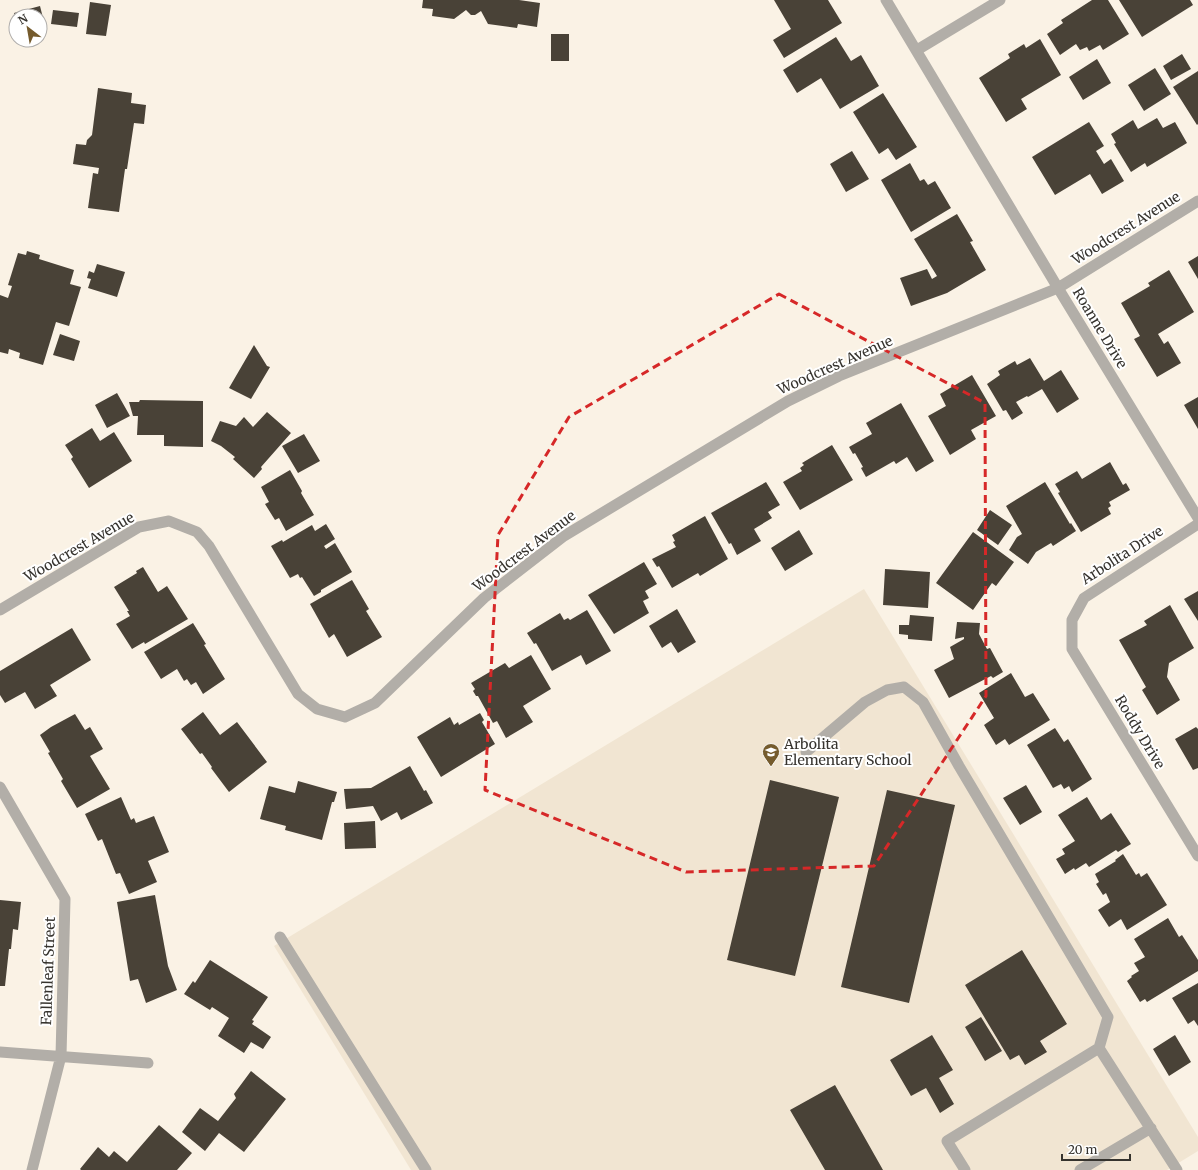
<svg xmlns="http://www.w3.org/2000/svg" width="1198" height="1170" viewBox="0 0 1198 1170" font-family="Merriweather,serif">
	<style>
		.built { fill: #f1e5d2 }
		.building { fill: #494237 }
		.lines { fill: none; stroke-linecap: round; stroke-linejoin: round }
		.service { stroke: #b2aea8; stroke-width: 11 }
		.minor { stroke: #b2aea8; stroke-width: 11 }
		.marked { fill: none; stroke: #d62828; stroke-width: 3; stroke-dasharray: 8 5; stroke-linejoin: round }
		.labels { text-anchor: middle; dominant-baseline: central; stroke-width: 4; stroke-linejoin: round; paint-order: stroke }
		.street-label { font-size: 14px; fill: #36332e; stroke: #fff }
		.poi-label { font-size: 14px; fill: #36332e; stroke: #fff; text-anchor: start }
	</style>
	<rect width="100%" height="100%" fill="#faf2e5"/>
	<path class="built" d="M864 589 1198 1137V1151L1167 1170H411L274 946Z"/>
	<path class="building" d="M423 0H519L540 3 537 27 518 24 517 28 488 24 481 11 475 15H471L466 10 454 19 432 16 433 9 422 8Z
		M774 0H828L842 23 784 58 773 40 791 29Z
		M1092 0H1108L1129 34 1103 50 1100 45 1089 51 1087 47 1080 50 1076 44 1060 55 1047 34 1063 23 1061 20Z
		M1119 0H1190L1193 5 1142 37Z
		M90 2 111 5 106 36 86 34Z
		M40 6 44 22 40 23V16H15L14 13Z
		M53 10 79 13 77 27 51 24Z
		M551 34H569V61H551Z
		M836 37 851 61 861 55 879 86 840 109 821 78 797 93 783 70Z
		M1040 39 1061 75 1021 99 1027 109 1006 122 979 78 1010 58 1008 54 1024 44 1026 48Z
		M1182 54 1191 69 1171 80 1163 66Z
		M1097 59 1111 83 1083 100 1069 77Z
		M1155 68 1171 94 1144 111 1128 85Z
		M1198 71V124L1197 125 1173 87Z
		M98 88 132 93 131 103 146 105 144 124 134 123 127 169H125L119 212 88 208 93 173 98 174 99 168 73 164 76 144 86 145 87 140 92 135Z
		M883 93 917 147 896 160 888 148 879 154 853 112Z
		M1157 118 1163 128 1175 122 1187 143 1147 167 1145 163 1131 172 1114 144 1116 143 1111 134 1133 120 1138 129Z
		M1089 122 1104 146 1096 151 1104 164 1111 159 1124 181 1102 194 1090 174 1055 195 1032 157Z
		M852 151 869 179 846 192 830 164Z
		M910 163 920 181 924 179 928 185 935 181 951 208 911 232 881 180Z
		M957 214 973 241 970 242 986 270 947 293 911 306 900 278 927 269 932 279 937 276 914 239Z
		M27 251 40 255 39 259 74 270 70 284 81 287 69 326 56 322 43 365 19 358 20 353 9 349 8 354 0 352V295L8 298 12 286 8 285 18 253 26 255Z
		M1198 256V279L1188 262Z
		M97 264 125 272 117 297 88 288 91 279 87 278 89 271 94 273Z
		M1169 270 1194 312 1158 334 1164 344 1168 341 1181 363 1157 377 1134 339 1140 336 1121 303 1150 286 1148 283Z
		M60 334 80 341 74 361 53 355Z
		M254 345 267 366 270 367 251 399 229 388Z
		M1030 358 1044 381 1061 370 1079 399 1057 413 1042 389 1028 397 1027 396 1016 402 1023 413 1012 420 1006 410 1003 411 987 384 1000 375 998 371 1015 361 1017 365Z
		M972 375 996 416 971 430 976 439 950 455 928 416 946 406 940 394Z
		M117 393 130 416 107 428 95 405Z
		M1198 397V429L1184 405Z
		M140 400 203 401V447L164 446V435H137L138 416H133L129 402H139Z
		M901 403 934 461 916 472 907 457 896 464 894 461 866 477 861 468 863 467 855 453 853 454 849 447 872 434 866 423Z
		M267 412 291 433 261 467 262 469 254 478 233 459 235 457 221 446 211 441 220 421 236 426 244 417 253 427Z
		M92 428 100 441 114 432 132 461 89 488 71 459 73 457 65 445Z
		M304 434 320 461 298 473 282 446Z
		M832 445 853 480 800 510 783 482 802 471 800 468 804 465 802 463Z
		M1110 462 1123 485 1126 483 1130 490 1109 502 1111 506 1108 508 1111 514 1081 532 1058 493 1060 492 1055 484 1077 471 1082 479Z
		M290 470 302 491 301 493 314 515 286 531 279 518 275 520 265 504 269 502 261 487Z
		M766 482 780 505 768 512 772 518 754 529 761 541 737 555 731 543 729 544 711 513Z
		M1045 482 1070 524 1071 523 1076 531 1053 546 1051 543 1036 552 1028 564 1009 550 1017 537 1022 534 1006 506Z
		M990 510 1012 525 998 545 977 530Z
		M705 516 728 559 700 576 698 573 672 588 659 566 657 567 652 559 676 547 673 542 675 541 672 535Z
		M326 524 335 539 324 546 326 549 335 543 352 572 321 590V592L314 596 302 577 300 578 298 574 290 578 271 546 282 540 283 542 312 525 315 531Z
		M799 530 813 554 785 571 771 548Z
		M973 532 1014 562 996 586 992 583 973 610 936 583Z
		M644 562 657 584 645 591 649 598 643 601 649 613 614 634 588 595Z
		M143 567 158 592 167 586 188 619 145 644 144 642 132 649 116 624 130 616 127 611H129L114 587 137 573 136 571Z
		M885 569 930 572 928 608 883 605Z
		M352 580 369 609 366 611 382 637 347 657 334 634 329 638 310 604Z
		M1198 591V621L1184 599Z
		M1170 605 1194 648 1169 663 1167 677 1180 700 1157 715 1142 690 1146 687 1119 640 1147 625 1144 621Z
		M677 609 696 642 678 653 671 642 662 648 649 626Z
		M587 610 611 651 586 665 581 655 552 671 536 643 534 644 527 633 560 613 564 620 568 618 570 620Z
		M910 615 934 617 932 641 908 639V635L899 634V625H909Z
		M957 622 980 623 979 634 987 649 990 648 1003 672 993 678 991 676 949 698 934 670 954 659 950 647 964 639V637L955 639Z
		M193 623 206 644 204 645 225 679 203 694 196 682 191 685 187 679 184 681 177 669 161 679 144 652Z
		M72 628 91 660 50 685 57 696 35 709 25 692 5 703 0 695V671Z
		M531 655 551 689 523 706 533 722 506 738 497 721 493 723 478 696H476L473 691 475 689 471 683 505 663 509 668Z
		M1011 673 1025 697 1033 693 1050 720 1009 745 1005 739 996 745 984 725 994 718 979 693Z
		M203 712 220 735 237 722 267 762 229 792 211 768 212 767 202 753 200 754 181 729Z
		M480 713 484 720 482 722 495 744 441 777 417 737 450 717 454 725 458 722 459 725Z
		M75 714 85 730 90 727 103 749 90 756 110 789 77 808 61 781 63 779 48 753 50 752 40 735 51 727Z
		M1196 727 1198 729V768L1193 770 1175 739Z
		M1055 728 1064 742 1068 739 1092 779 1072 792 1069 786 1064 789 1061 784 1053 788 1027 745Z
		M410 766 424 791 426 790 433 803 401 820 397 812 381 821 373 806 346 809 344 789 371 788Z
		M770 780 839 797 795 976 727 960Z
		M298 781 337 792 334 802H332L322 840 285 830 286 826 260 819 269 786 295 793Z
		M1026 785 1042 812 1020 825 1003 798Z
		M887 790 955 805 909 1003 841 987Z
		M121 797 131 820 134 818 136 823 154 816 169 852 148 861 157 882 129 894 120 873 116 874 102 839 98 841 85 814Z
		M1087 797 1101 820 1111 813 1131 844 1118 852 1116 850 1089 867 1086 863 1075 870 1074 868 1065 874 1056 859 1065 854 1062 849 1075 841 1058 815Z
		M375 821 376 848 345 849 344 823Z
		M1123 854 1136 875 1139 873 1141 877 1147 873 1167 905 1127 930 1121 919 1109 927 1098 910 1110 902 1106 893 1103 895 1096 884 1099 882 1095 874 1116 861 1115 860Z
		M155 895 168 966 177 990 146 1003 138 979 130 981 117 902Z
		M0 900 21 902 18 930 13 929 11 949H9L5 986H0Z
		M1168 918 1179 937 1182 935 1198 960V971L1147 1002 1145 999 1140 1002 1127 981 1132 977 1131 976 1139 971 1134 963 1145 957 1134 939Z
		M1022 950 1067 1024 1040 1041 1047 1052 1025 1065 1019 1055 1010 1060 965 985Z
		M210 960 268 997 252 1020 254 1021 252 1024 271 1037 263 1049 251 1042 244 1053 218 1036 229 1018 212 1007 210 1010 184 994 193 981 195 983Z
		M1198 983V1026L1194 1020 1188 1024 1172 998Z
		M981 1017 1002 1051 985 1061 965 1027Z
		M932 1035 953 1070 939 1078 954 1104 940 1113 926 1088 911 1096 890 1060Z
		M1175 1035 1191 1062 1169 1076 1153 1049Z
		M251 1071 286 1099 244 1152 219 1133 205 1151 182 1132 200 1108 218 1121 236 1098 234 1094Z
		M835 1085 883 1170H825L790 1110Z
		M159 1125 192 1153 177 1170H81L80 1169 98 1147 109 1157 114 1151 127 1162Z"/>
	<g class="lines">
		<path class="service" d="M806 752 865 702 887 690 904 687 923 702 959 766 1108 1017 1099 1048
			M280 937 426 1170
			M965 1170 947 1141 1099 1048 1177 1170
			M1080 1170 1151 1128"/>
		<path class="minor" d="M886 0 1058 288 1198 518
			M917 50 1000 0
			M1198 524 1084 598 1072 620V649L1198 856
			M0 610 139 527 169 521 197 532 209 546 298 694 317 709 345 717 375 703 484 598 564 536 788 401 839 376 1058 288 1198 201
			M0 787 65 899 61 1056 32 1170
			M0 1052 148 1063"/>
	</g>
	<path class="marked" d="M779 294 985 403 986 696 874 866 686 872 485 790 498 535 569 417Z"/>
	<defs>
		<symbol id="school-pin" viewBox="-11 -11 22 30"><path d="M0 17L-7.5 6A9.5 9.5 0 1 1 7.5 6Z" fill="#755b2d" stroke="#fff"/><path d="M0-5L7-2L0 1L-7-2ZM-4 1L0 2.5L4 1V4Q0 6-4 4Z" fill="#fff"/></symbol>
	</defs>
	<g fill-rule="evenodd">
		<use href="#school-pin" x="761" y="742" width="20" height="27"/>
	</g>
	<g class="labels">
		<g class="street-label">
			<text transform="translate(1126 228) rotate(-32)">Woodcrest Avenue</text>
			<text transform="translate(1100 328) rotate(59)">Roanne Drive</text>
			<text transform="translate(835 365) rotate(-24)">Woodcrest Avenue</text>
			<text transform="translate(79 547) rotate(-30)">Woodcrest Avenue</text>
			<text transform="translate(524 551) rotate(-37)">Woodcrest Avenue</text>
			<text transform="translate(1122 555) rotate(-33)">Arbolita Drive</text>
			<text transform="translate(1140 732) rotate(59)">Roddy Drive</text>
			<text transform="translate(48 971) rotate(-88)">Fallenleaf Street</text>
		</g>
		<g class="poi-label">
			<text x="784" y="744">Arbolita<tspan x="784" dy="16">Elementary School</tspan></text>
		</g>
	</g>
	<g transform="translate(28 28) rotate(329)"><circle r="19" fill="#ffffff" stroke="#afadab"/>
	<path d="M0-3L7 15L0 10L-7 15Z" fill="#755b2d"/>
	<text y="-6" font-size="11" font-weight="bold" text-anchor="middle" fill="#36332e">N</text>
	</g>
	<path d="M1062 1154v6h68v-6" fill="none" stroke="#36332e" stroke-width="2"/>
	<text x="1068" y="1154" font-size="12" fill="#36332e" stroke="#ffffff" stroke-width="3" paint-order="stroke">20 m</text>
</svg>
